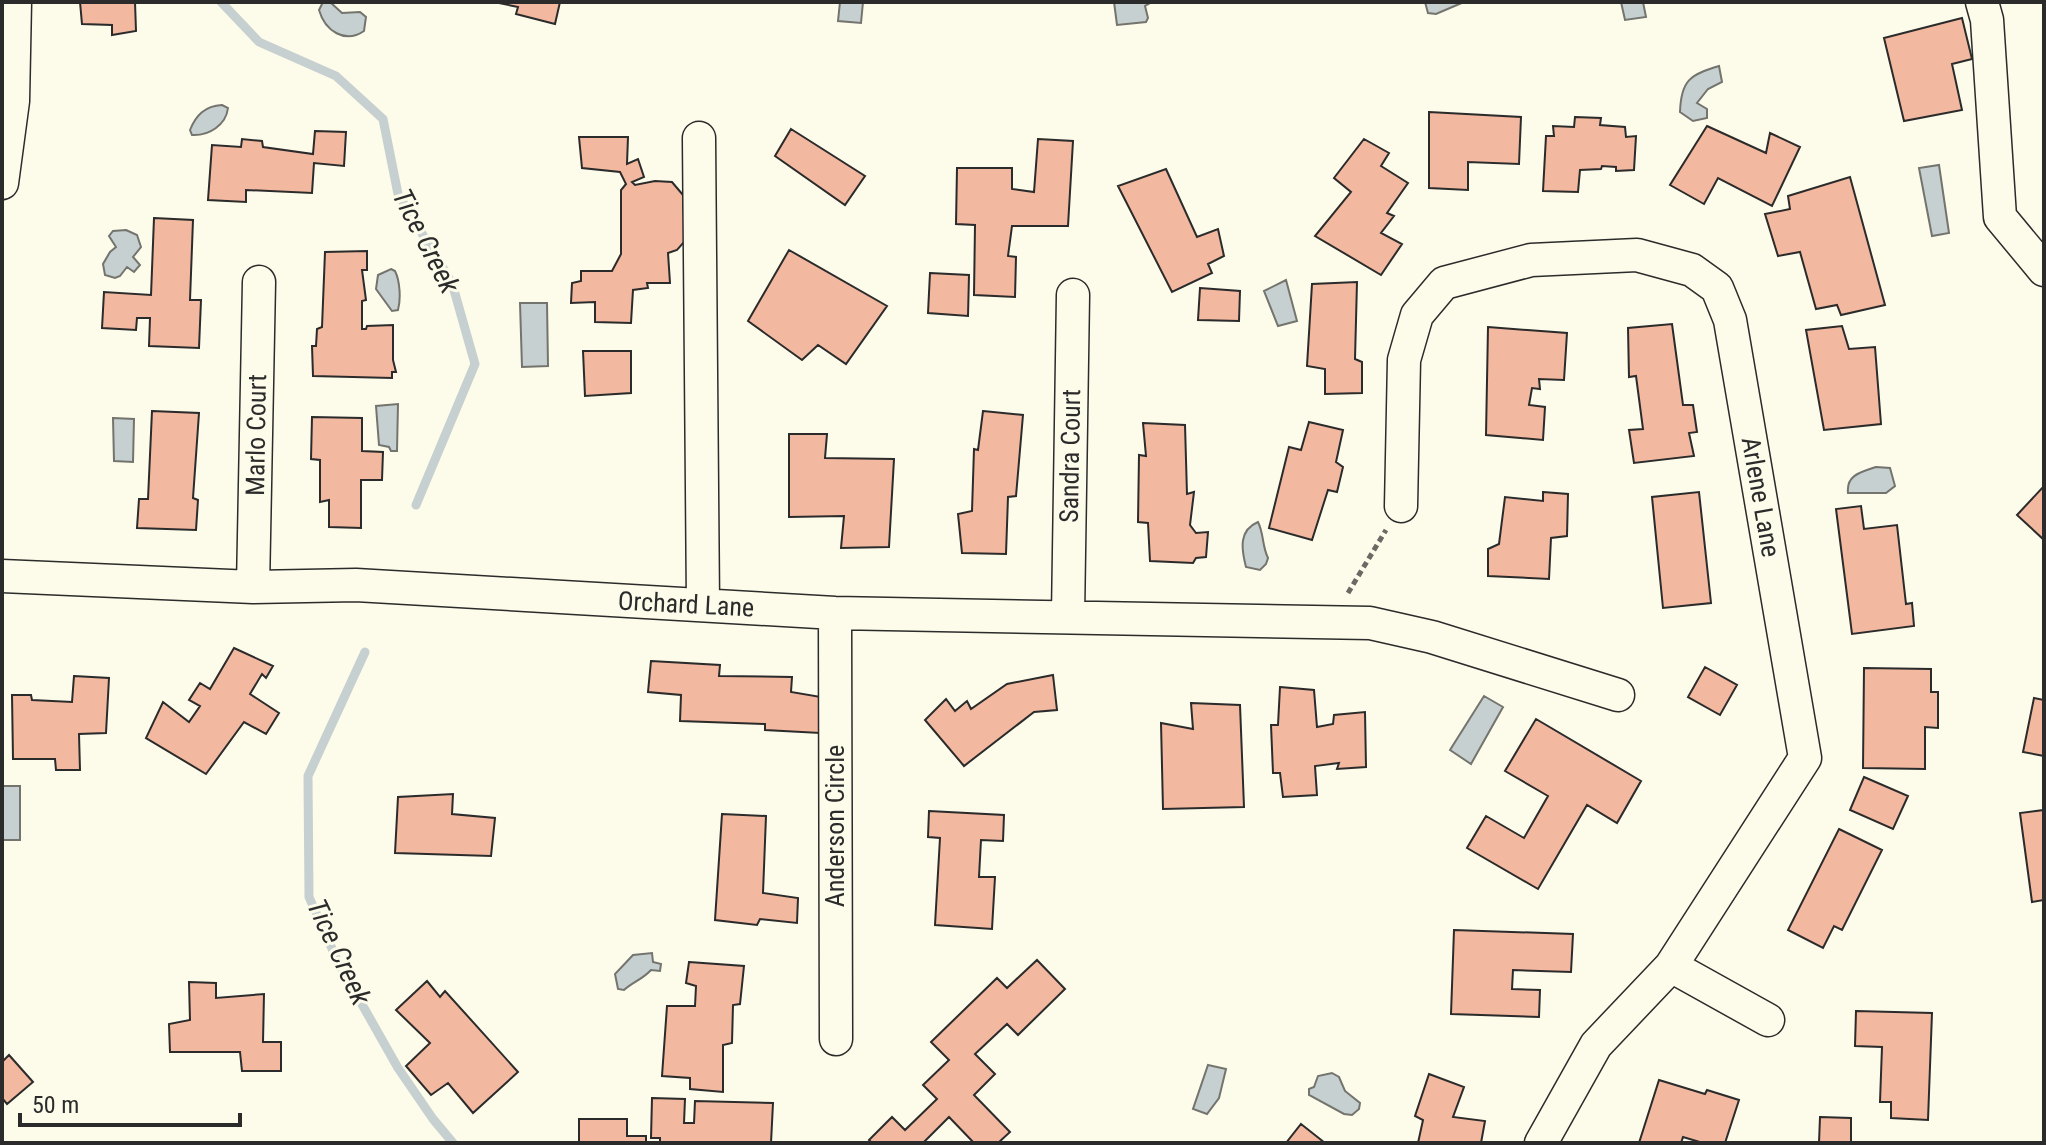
<svg xmlns="http://www.w3.org/2000/svg" width="2046" height="1145" viewBox="0 0 2046 1145" font-family="'Roboto Condensed',sans-serif">
	<style>
		.water { fill: #c7d0d0; stroke: #74746e; stroke-width: 2 }
		.lines { fill: none; stroke-linecap: round; stroke-linejoin: round }
		.stream { stroke: #c7d0d0; stroke-width: 9 }
		.building { fill: #f2b8a0; stroke: #2b2b2b; stroke-width: 2 }
		.minor-casing { stroke: #2b2b2b; stroke-width: 35 }
		.path { stroke: #6a6964; stroke-width: 5; stroke-dasharray: 6 4; stroke-linecap: butt }
		.minor { stroke: #fdfbea; stroke-width: 32 }
		.labels { text-anchor: middle; dominant-baseline: central; stroke-width: 6; stroke-linejoin: round; paint-order: stroke }
		.street-label { font-size: 26px; fill: #2b2b2b; stroke: #fdfbea }
		.water-label { font-size: 28px; font-style: italic; fill: #2b2b2b; stroke: #fdfbea }
	</style>
	<rect width="100%" height="100%" fill="#fdfbea"/>
	<path class="water" d="M323 2H330L342 13 360 12 366 17 364 31C345 44 325 31 319 10Z
		M840 2H863L861 23 838 21Z
		M1114 2H1152L1145 6 1148 18 1146 22 1117 25Z
		M1425 2H1464L1436 14 1428 13Z
		M1621 2H1643L1646 17 1625 20Z
		M1719 66 1722 82 1708 89 1697 103 1707 109V118L1693 121 1680 112C1681 80 1690 75 1719 66Z
		M222 105 228 108C226 125 209 136 192 135L190 130C196 115 205 106 222 105Z
		M1939 165 1949 233 1932 236 1919 168Z
		M126 230 137 235 141 247 133 257 140 265 134 272 127 267 120 276 115 278 105 275 103 264 110 252 116 247 109 236 113 231Z
		M391 269 395 271C400 281 401 299 398 310L392 311 376 289 378 275Z
		M1286 280 1297 321 1278 326 1264 291Z
		M520 303H547L548 366 522 367Z
		M398 404 397 451H391L389 447 379 445 376 406Z
		M113 418 134 419 133 462 114 461Z
		M1876 467 1890 468 1895 486 1886 493H1848C1846 475 1861 472 1876 467Z
		M1258 522C1264 534 1262 546 1268 558L1266 564 1260 570 1246 567C1241 548 1239 530 1258 522Z
		M1484 696 1503 707 1471 764 1450 750Z
		M2 786H20V840H2Z
		M652 953 653 962 661 964 660 971 651 970C643 979 633 982 624 990L618 989 615 974 633 955Z
		M1208 1065 1226 1069 1219 1098 1207 1114 1193 1109Z
		M1332 1073 1339 1077 1345 1091 1360 1103 1359 1109 1352 1115 1344 1114 1309 1095V1089L1314 1087 1318 1076Z"/>
	<g class="lines">
		<path class="stream" d="M221 2 259 42 336 76 383 119 398 194 452 283 475 364 416 505
			M365 652 308 776 309 897 338 962 398 1068 433 1119 453 1143"/>
	</g>
	<path class="building" d="M80 2H135L136 31 112 35V25L82 24Z
		M494 2H560L555 24 516 14 518 7Z
		M1962 18 1972 59 1952 64 1962 110 1904 121 1884 38Z
		M1429 112 1521 117 1519 164 1468 162V190L1429 188Z
		M1575 117 1601 118 1600 125 1625 127 1626 137 1636 136 1634 170 1616 171V167L1602 166 1601 169 1580 170 1578 192 1543 191 1546 136H1554L1553 126 1574 127Z
		M1707 126 1766 153 1770 133 1800 147 1772 206 1718 178 1704 204 1670 185Z
		M791 129 865 176 845 205 775 156Z
		M315 131 346 132 344 166 314 163 312 193 246 190V202L208 200 212 145 241 147 242 139 262 141 263 147 313 154Z
		M579 137H628L627 164 638 159 644 177 632 182 635 185 655 181 672 182 683 195 685 241 677 250 668 253 670 283H647L648 288 633 290 631 323 595 322V302L571 303 572 283 581 281V271H612L621 254V190L626 184 620 172 582 168Z
		M1038 139 1073 141 1068 226H1012L1008 256 1016 257 1015 297 974 295 975 225 956 224 957 168H1012V189L1034 192Z
		M1364 139 1389 153 1381 166 1408 183 1387 213 1394 216 1381 233 1402 244 1381 275 1315 236 1351 192 1334 178Z
		M1166 169 1197 237 1218 229 1224 256 1208 264 1212 273 1172 292 1118 186Z
		M1850 177 1885 305 1841 315 1837 305 1816 309 1800 252 1778 256 1765 214 1790 209 1788 196Z
		M154 218 193 220 190 300H201L199 348 149 346 150 318H137L136 330 102 328 104 292 151 295Z
		M789 250 887 306 846 364 818 345 802 360 748 321Z
		M367 251V270H362L366 300 362 301V329H366L367 326 393 325V360L396 372H392V378L313 376 312 346H316L317 329 322 327 325 252Z
		M930 273 969 275 968 316 928 313Z
		M1357 282 1355 359 1362 362V393L1325 394V369L1307 366 1312 284Z
		M1200 288 1240 291 1239 321 1198 320Z
		M1672 324 1683 405H1693L1697 432 1689 433 1694 456 1634 463 1629 430 1643 429 1636 376 1629 377 1628 328Z
		M1842 326 1849 349 1875 347 1881 424 1824 430 1806 330Z
		M1488 327 1567 333 1564 380 1539 379 1540 389 1532 388 1529 405 1545 407 1543 440 1486 435Z
		M583 351H631V393L585 396Z
		M152 411 199 413 193 498 198 500 196 530 137 528 139 499H148Z
		M983 411 1023 415 1016 496 1008 497 1006 554 962 553 958 514 972 511 974 449 978 450Z
		M312 417 362 418V451L383 452 382 480H361V528L329 527V500L320 502V460L311 459Z
		M1309 422 1343 430 1336 462 1343 467 1337 492 1328 490 1312 540 1269 528 1289 447 1301 450Z
		M1143 423 1185 425 1187 494 1194 492 1190 525 1196 533 1208 532 1206 557 1196 558 1193 563 1150 561 1148 523 1138 522 1139 455 1146 456Z
		M789 434H827L825 458 894 459 889 547 841 548 844 516 789 517Z
		M2044 486V538L2043 539 2017 515Z
		M1543 492 1568 494 1567 536 1551 538 1549 579 1488 576V549L1499 544 1505 497 1543 501Z
		M1699 492 1711 603 1663 608 1652 497Z
		M1861 506 1864 529 1897 525 1906 604 1912 603 1914 626 1852 634 1836 509Z
		M234 648 273 666 266 678 262 674 250 694 279 713 266 734 244 722 206 774 146 738 163 702 189 722 200 706 189 700 200 683 210 689Z
		M651 661 720 665 719 676 792 677 791 692 821 697 820 733 765 730V724L680 721 681 695 648 692Z
		M1705 667 1737 685 1720 715 1688 697Z
		M1864 668 1931 669V692H1938V728L1925 727V769L1863 768Z
		M1053 675 1057 710 1034 712 964 766 925 720 946 699 955 711 967 701 971 709 1007 684Z
		M74 676 109 678 106 733 79 734 80 770H56L55 759H13L12 695H31L32 700 72 702Z
		M1280 687 1314 690 1317 727 1333 724 1334 715 1365 712 1366 767 1337 769 1339 763 1315 766 1317 795 1283 797 1280 773H1273L1271 725H1278Z
		M2034 698 2044 700V756L2023 752Z
		M1191 703 1240 705 1244 807 1163 809 1161 723 1193 729Z
		M1536 719 1641 781 1617 823 1587 805 1538 889 1467 848 1486 816 1524 838 1548 796 1505 771Z
		M1864 777 1908 796 1893 829 1850 810Z
		M453 794 452 814 495 818 491 856 395 853 398 797Z
		M2044 810V900L2032 902 2020 813Z
		M929 811 1004 815 1003 841 981 840 979 877H995L992 929 935 925 940 838 928 837Z
		M722 814 766 816 763 893 798 898 797 923 760 919 757 925 715 920Z
		M1839 829 1882 850 1842 930 1834 926 1823 948 1788 930Z
		M1454 930 1573 934 1571 972 1513 970 1512 989 1540 990 1539 1017 1451 1014Z
		M1037 960 1065 989 1018 1035 1007 1024 975 1054 995 1074 974 1095 1010 1132 998 1143H974L949 1117 923 1143H872L869 1140 892 1117 905 1130 937 1099 923 1085 949 1060 931 1042 997 978 1007 988Z
		M689 962 744 966 740 1004 733 1005 732 1043 723 1045V1092L690 1089V1078L662 1076 667 1006H695L696 986 686 983Z
		M427 981 440 997 445 991 518 1072 473 1113 448 1083 431 1095 406 1066 430 1043 396 1010Z
		M189 982 216 983V998L264 994 263 1042H281V1071H242L240 1052H170L169 1024 190 1020Z
		M1856 1011 1932 1013 1928 1120 1891 1118V1102H1880L1882 1047 1855 1046Z
		M9 1055 33 1082 7 1104 2 1098V1062Z
		M1429 1074 1464 1087 1453 1117 1485 1121 1481 1143H1418L1423 1120 1415 1116Z
		M1659 1080 1705 1094 1707 1090 1739 1100 1725 1143H1703L1683 1137 1681 1143H1639Z
		M652 1098 685 1099 684 1123H694L695 1101 773 1103 771 1143H660V1138H651Z
		M1820 1117 1851 1118V1143H1763H1819Z
		M579 1119H627V1136H646V1143H579Z
		M1301 1124 1325 1143H1286Z"/>
	<g class="lines">
		<defs>
			<path id="minor" d="M1982 2 1987 20 2000 217 2044 270
				M699 138 703 605
				M2 183 13 101 15 2
				M1401 506 1404 360 1417 315 1444 283 1531 260 1637 255 1692 270 1717 288 1730 320 1805 758 1671 966 1596 1045 1541 1143
				M2 576 253 587 356 585 835 613 1370 623 1432 637 1618 695
				M253 587 259 282
				M835 613 836 1039
				M1068 616 1073 295
				M1671 966 1768 1020"/>
		</defs>
		<use href="#minor" class="minor-casing"/>
		<path class="path" d="M1348 593 1386 530"/>
		<use href="#minor" class="minor"/>
	</g>
	<g class="labels">
		<g class="street-label">
			<text transform="translate(256 435) rotate(-89)">Marlo Court</text>
			<text transform="translate(1070 456) rotate(-89)">Sandra Court</text>
			<text transform="translate(1761 497) rotate(80)">Arlene Lane</text>
			<text transform="translate(686 604) rotate(3)">Orchard Lane</text>
			<text transform="translate(835 826) rotate(-90)">Anderson Circle</text>
		</g>
		<g class="water-label">
			<text transform="translate(426 241) rotate(63)">Tice Creek</text>
			<text transform="translate(339 952) rotate(65)">Tice Creek</text>
		</g>
	</g>
	<rect width="2046" height="1145" fill="none" stroke="#2b2b2b" stroke-width="8"/>
	<path d="M20 1113v12h220v-12" fill="none" stroke="#2b2b2b" stroke-width="4"/>
	<text x="32" y="1113" font-size="24" fill="#2b2b2b" stroke="#fdfbea" stroke-width="6" paint-order="stroke">50 m</text>
</svg>
